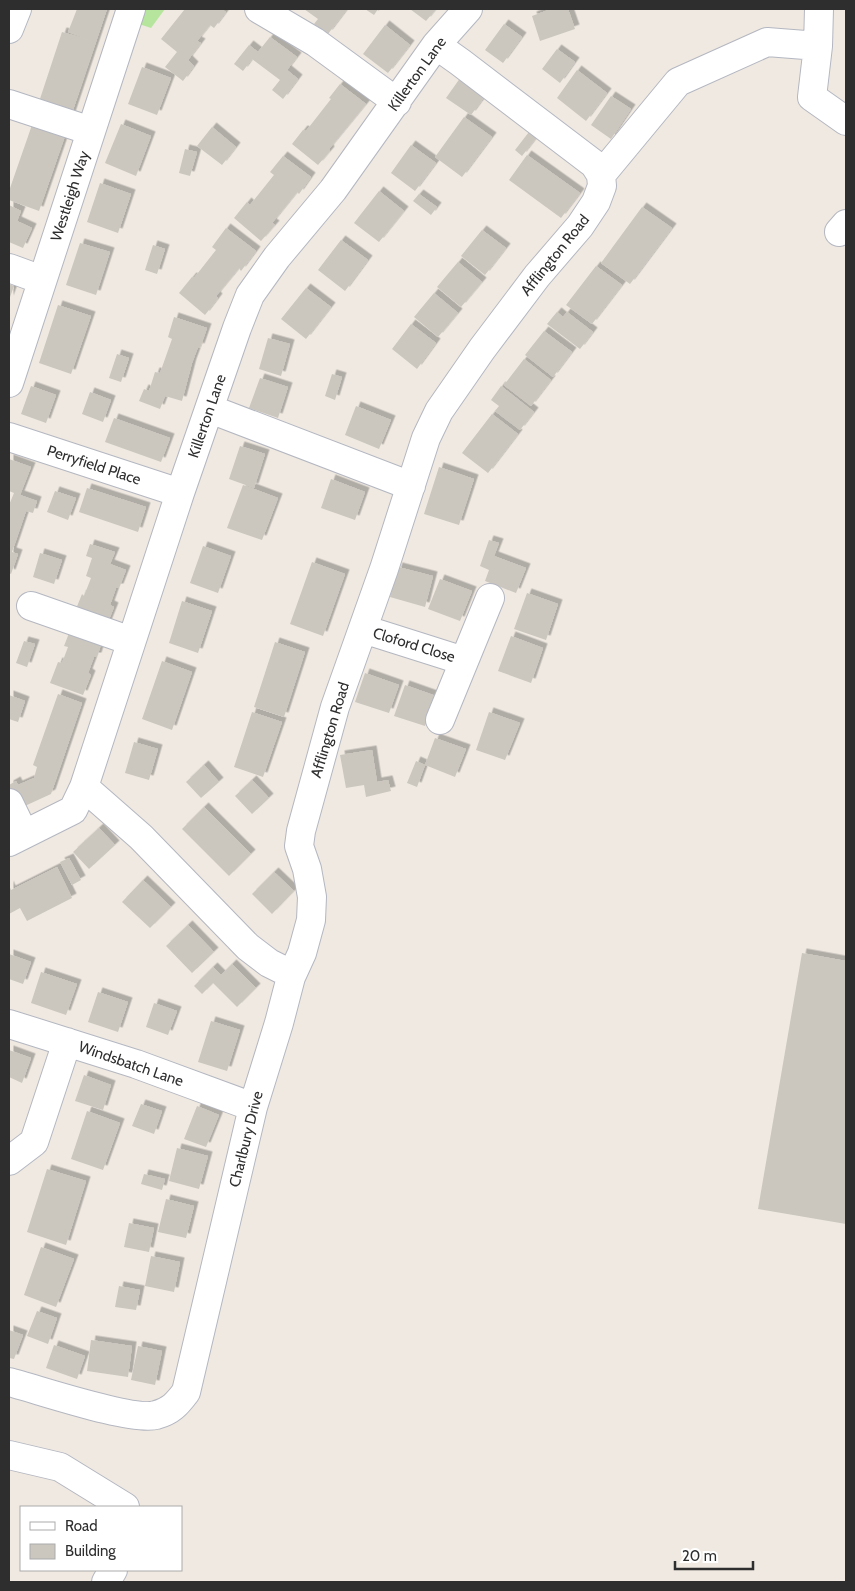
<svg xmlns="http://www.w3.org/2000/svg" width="855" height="1591" viewBox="0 0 855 1591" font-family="Cabin,sans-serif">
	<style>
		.green { fill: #b6e59e }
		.building { fill: #cbc7bf; filter: url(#shadow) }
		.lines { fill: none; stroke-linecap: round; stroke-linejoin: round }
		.minor-casing { stroke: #b4b7c1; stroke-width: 30 }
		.minor { stroke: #fff; stroke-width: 28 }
		.labels { text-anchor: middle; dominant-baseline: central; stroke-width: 4; stroke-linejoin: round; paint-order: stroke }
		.street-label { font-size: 15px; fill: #2e2e2e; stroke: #fff }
	</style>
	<defs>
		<filter id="shadow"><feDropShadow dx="4.5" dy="-4.5" stdDeviation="0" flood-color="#0004"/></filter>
	</defs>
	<rect width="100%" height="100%" fill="#efe9e1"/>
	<path class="green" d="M144 9H165L151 28 139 24Z"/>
	<path class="building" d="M77 9H107L70 119 37 108 62 32 90 40 68 32Z
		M185 9H221L226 12 214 28 210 25 197 41 201 43 188 60 194 66 183 81 165 67 177 52 161 39Z
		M304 9H347L328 34 314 24 318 19Z
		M365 9H378L374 15Z
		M410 9H436L426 21Z
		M551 9H568L575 29 540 41 532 16Z
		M504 24 522 37 503 63 485 50Z
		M385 25 410 45 388 73 363 54Z
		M270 37 297 57 287 70 298 79 283 99 272 90 280 80 252 59 243 71 234 64 249 45 258 52Z
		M557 49 575 62 560 83 542 69Z
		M142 67 171 78 157 115 128 104Z
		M577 70 607 93 586 121 557 98Z
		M463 74 488 92 471 115 446 98Z
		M340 84 366 104 329 149 330 151 318 165 292 144 303 130 306 131 331 99 329 98Z
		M611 96 631 109 611 139 591 125Z
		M464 117 492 137 462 177 435 157Z
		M33 122 66 133 39 211 9 200V191Z
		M121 124 151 136 136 176 105 163Z
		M212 127 236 147 222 165 197 146Z
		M529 132 536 138 522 156 515 150Z
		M411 145 436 163 415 191 391 173Z
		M185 149 197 152 190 176 179 173Z
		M527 155 580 193 561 218 509 180Z
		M283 156 311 177 299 194 297 192 272 223 275 225 261 241 234 218 247 202 250 205 274 175 270 172Z
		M100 183 131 194 118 233 87 222Z
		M379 191 404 211 379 242 354 223Z
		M419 194 437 207 431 215 413 201Z
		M9 205 21 211 17 221 32 228 23 248 9 242Z
		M642 207 672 228 630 284 601 263Z
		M226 228 256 251 241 271 239 268 230 279 216 296 218 298 205 315 179 293 192 277 194 278 216 250 212 247Z
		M482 230 506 248 485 275 461 256Z
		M341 240 368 260 345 291 318 270Z
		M80 243 110 252 96 295 66 285Z
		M153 245 165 249 157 274 145 270Z
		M458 262 482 282 461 307 437 287Z
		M596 266 622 285 592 324 566 305Z
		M9 284 14 286 9 300Z
		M306 288 331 307 306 339 281 319Z
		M434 293 458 313 438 337 414 317Z
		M58 305 91 316 71 374 39 363Z
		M557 312 563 317 567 312 593 332 580 349 547 324Z
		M174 317 207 328 200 348 198 347 192 363 182 401 165 396 160 409 139 401 144 389 149 391 155 372 160 373 172 339 168 337Z
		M411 324 436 343 417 369 392 349Z
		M544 331 572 352 553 377 525 355Z
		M268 338 290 344 281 376 259 369Z
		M117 354 129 358 121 382 109 378Z
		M524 359 551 380 531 406 504 385Z
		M332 374 342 377 335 400 325 396Z
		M260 378 288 387 278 418 249 408Z
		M31 386 56 395 46 423 21 414Z
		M501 386 534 412 520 430 495 411 499 406 491 400Z
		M90 392 111 400 103 422 82 414Z
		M356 406 391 420 379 449 345 435Z
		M492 414 518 434 488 473 462 453Z
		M114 418 170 438 161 462 105 442Z
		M240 446 265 454 254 488 229 479Z
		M9 459 31 467 20 495 37 501 33 513 26 511 12 552 18 554 11 574 9 573V505L14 493 9 491Z
		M439 467 474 479 459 525 424 514Z
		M331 479 365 492 355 520 321 508Z
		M243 485 278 498 262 540 227 528Z
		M87 488 146 507 138 532 79 512Z
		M55 491 76 498 68 520 47 512Z
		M489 540 499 543 494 556 526 568 516 593 485 581 489 570 480 566Z
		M90 544 115 552 110 564 126 570 119 588H116L110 605 114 607 106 627 74 614 82 594 84 596 91 578 86 576 92 558 86 556Z
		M203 546 231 556 218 593 190 583Z
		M40 553 62 560 54 584 33 577Z
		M312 562 345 574 323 636 290 624Z
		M398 567 433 576 425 607 390 597Z
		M440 579 472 591 460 621 428 609Z
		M527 593 558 604 546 640 514 629Z
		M182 601 212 611 198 653 169 643Z
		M71 628 103 638 97 657H94L88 673 91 675 83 695 50 683 58 662 62 663 68 647 64 646Z
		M511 636 543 648 531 683 498 671Z
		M24 641 35 644 27 667 16 663Z
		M275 642 305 652 284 717 254 707Z
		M162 661 192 672 172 730 142 719Z
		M365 673 399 685 389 713 355 702Z
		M405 685 436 696 425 726 394 716Z
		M58 694 82 703 51 794 16 810 9 794V785L16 781 18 785 34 778 37 767 33 765Z
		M9 695 25 701 18 722 9 719Z
		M252 712 282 722 263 777 234 767Z
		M489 712 520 723 505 760 476 750Z
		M435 738 466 749 455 777 425 765Z
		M134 742 158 749 149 780 125 773Z
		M372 750 377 782 388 780 391 791 366 797 364 785 346 788 340 755Z
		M416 761 425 765 417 787 407 783Z
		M204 765 219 782 201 798 186 782Z
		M252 780 269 798 252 814 235 796Z
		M204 807 251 854 229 876 182 829Z
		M99 828 115 845 89 869 73 852Z
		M69 858 81 880 72 885 60 862Z
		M57 867 72 898 27 921 20 908 9 914V885L11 890Z
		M274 872 294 891 272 914 252 894Z
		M143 880 171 907 150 928 122 902Z
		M188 925 214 952 192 973 166 946Z
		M802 953 846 961V1224L758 1209Z
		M9 954 31 962 23 984 9 979Z
		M232 964 256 988 237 1007 213 983 202 994 194 986 213 967 221 975Z
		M41 972 77 984 66 1015 31 1003Z
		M98 992 128 1002 118 1032 88 1022Z
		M154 1003 177 1011 168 1035 146 1027Z
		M211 1021 240 1030 227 1071 198 1062Z
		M9 1050 31 1058 22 1083 9 1077Z
		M84 1075 111 1085 103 1110 75 1101Z
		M141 1104 162 1111 154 1134 132 1126Z
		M197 1106 219 1115 206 1147 184 1139Z
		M87 1111 120 1123 103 1170 71 1159Z
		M177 1148 208 1156 199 1189 169 1181Z
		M47 1169 86 1181 66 1245 27 1232Z
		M144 1174 165 1179 162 1190 141 1184Z
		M166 1199 194 1206 186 1238 158 1232Z
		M129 1223 154 1228 149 1252 124 1247Z
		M41 1247 74 1259 56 1307 24 1295Z
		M151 1256 180 1262 174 1292 145 1286Z
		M119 1286 140 1290 136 1310 115 1307Z
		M37 1311 57 1318 48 1344 27 1336Z
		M9 1330 23 1335 14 1359 9 1358Z
		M91 1340 132 1346 128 1377 87 1371Z
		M54 1345 85 1356 77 1379 46 1368Z
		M138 1346 162 1351 155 1385 131 1380Z"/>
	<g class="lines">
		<defs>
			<path id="minor" d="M259 9 315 42 397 102
				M9 29 17 9
				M818 46 812 97 846 121
				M9 104 91 131
				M601 175 678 82 767 42 818 46 819 9
				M839 232 846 224
				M9 268 42 280
				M9 383 131 9
				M210 409 411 486
				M9 437 180 493
				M31 606 131 641
				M363 629 464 661
				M440 720 490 598
				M84 787 141 837 248 947 269 963 285 971 291 977
				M9 803 24 834
				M9 842 73 810 84 787 180 493 237 328 250 295 277 257 333 190 436 45 468 9
				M9 1024 136 1064 253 1107
				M9 1161 34 1142 67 1042
				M9 1382C37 1389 133 1422 156 1415 171 1411 177 1404 186 1392L253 1107 279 1023 291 977 302 953 311 920 312 897 307 869 299 846 301 831 335 707 384 569 426 438 439 411 482 349 537 276 580 226 596 202 602 186 601 175 594 164 460 62 436 45
				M9 1455 60 1467 125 1507
				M106 1582 113 1570"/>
		</defs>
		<use href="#minor" class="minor-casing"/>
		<use href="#minor" class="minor"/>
	</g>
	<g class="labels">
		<g class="street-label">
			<text transform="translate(417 74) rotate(-54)">Killerton Lane</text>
			<text transform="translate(70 196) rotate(-72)">Westleigh Way</text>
			<text transform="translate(555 255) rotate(-51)">Afflington Road</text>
			<text transform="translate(207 416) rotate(-71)">Killerton Lane</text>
			<text transform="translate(94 465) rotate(18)">Perryfield Place</text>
			<text transform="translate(414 645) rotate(17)">Cloford Close</text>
			<text transform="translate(330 730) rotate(-73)">Afflington Road</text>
			<text transform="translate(131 1064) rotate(19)">Windsbatch Lane</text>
			<text transform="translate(246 1139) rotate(-76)">Charlbury Drive</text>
		</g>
	</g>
	<rect width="855" height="1591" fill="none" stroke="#2e2e2e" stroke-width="20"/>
	<rect x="20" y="1506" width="162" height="65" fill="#ffffff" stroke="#ababab"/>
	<rect x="30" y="1522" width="25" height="8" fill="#ffffff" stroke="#ababab"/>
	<text x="65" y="1531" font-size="15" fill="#2e2e2e">Road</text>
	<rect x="30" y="1544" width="25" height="15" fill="#cbc7bf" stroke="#ababab"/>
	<text x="65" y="1556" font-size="15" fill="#2e2e2e">Building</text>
	<path d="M675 1561v8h78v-8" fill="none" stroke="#2e2e2e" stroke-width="2.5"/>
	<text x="682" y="1561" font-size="15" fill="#2e2e2e" stroke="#ffffff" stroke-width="4" paint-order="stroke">20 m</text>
</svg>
